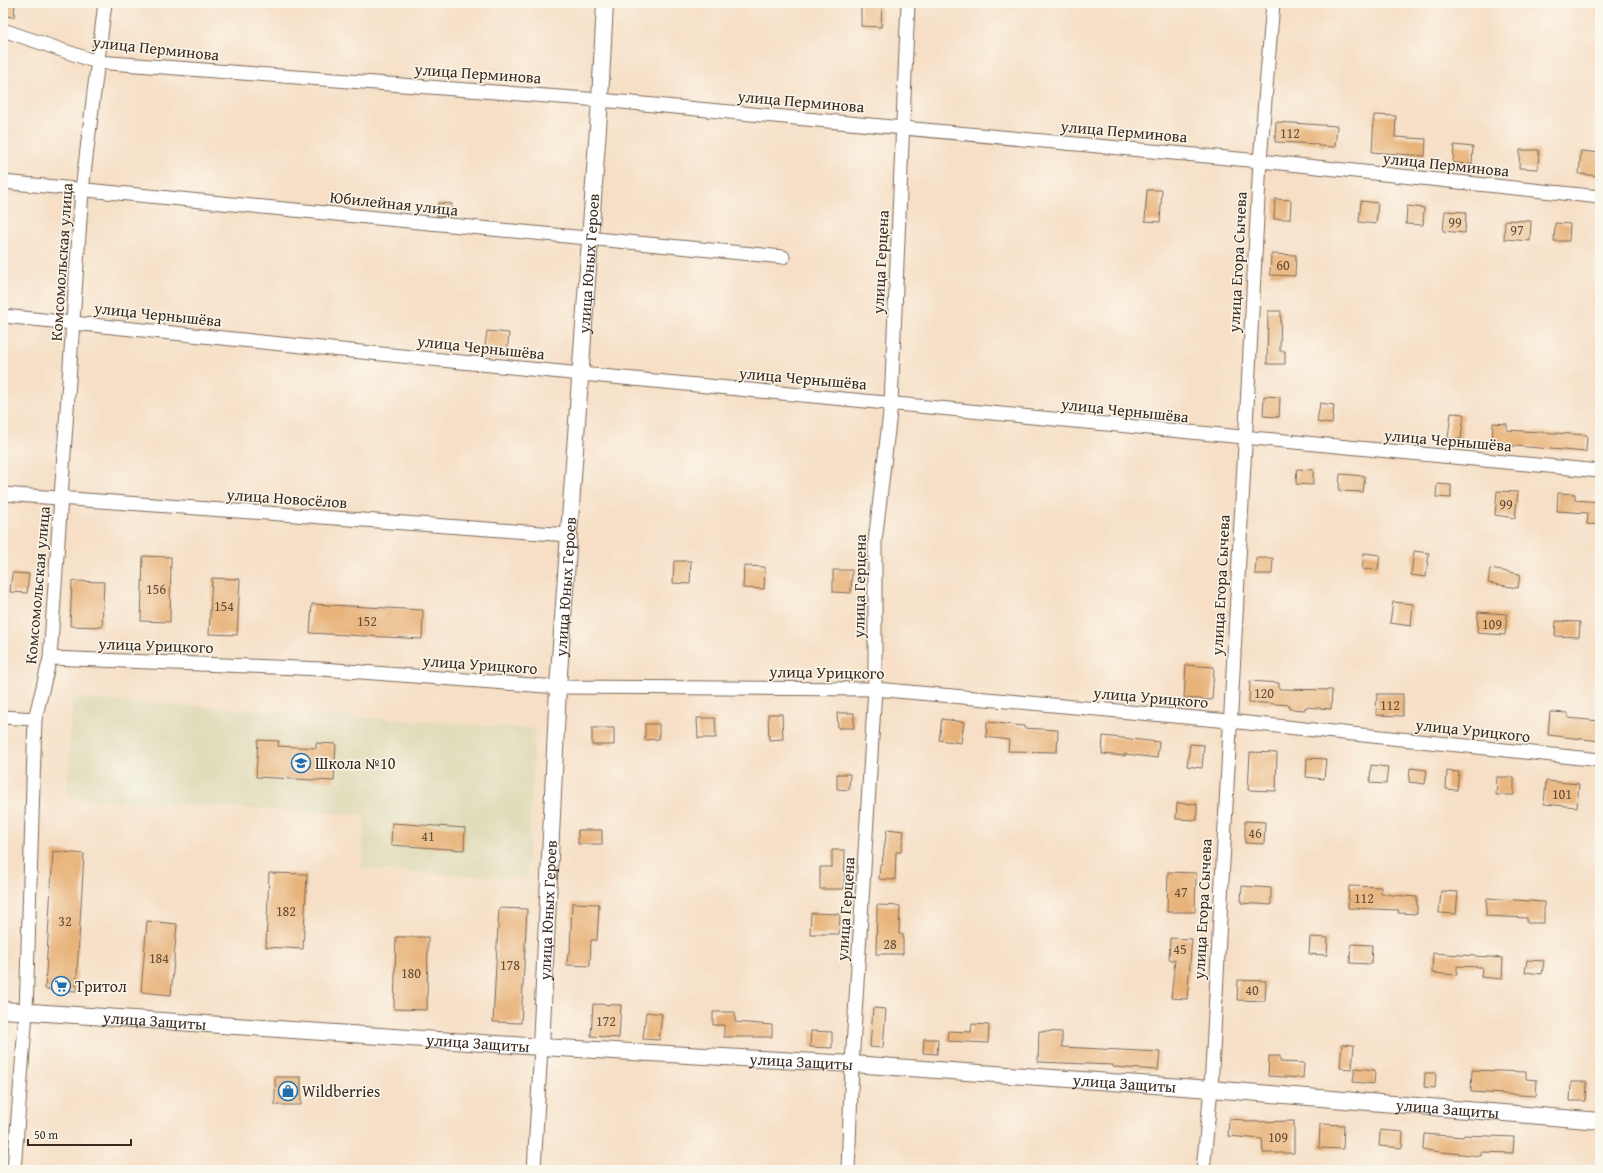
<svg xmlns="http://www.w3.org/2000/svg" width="1603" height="1173" viewBox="0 0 1603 1173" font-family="'Gentium Book Plus',serif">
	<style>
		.built { fill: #e1dcba }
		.building { fill: #e8b37a }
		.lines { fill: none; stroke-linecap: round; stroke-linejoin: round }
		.minor-casing { stroke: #7c6959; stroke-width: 15 }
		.tertiary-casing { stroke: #7c6959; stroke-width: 18 }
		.minor { stroke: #fff; stroke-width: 13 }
		.tertiary { stroke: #fff; stroke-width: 16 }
		.labels { text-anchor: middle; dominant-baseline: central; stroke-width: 3; stroke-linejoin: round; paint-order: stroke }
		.number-label { font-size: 14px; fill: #664c35 }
		.street-label { font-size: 16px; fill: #3b2a1e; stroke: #fbf7ec }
		.poi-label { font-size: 16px; fill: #3b2a1e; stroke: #fbf7ec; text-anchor: start }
	</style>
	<rect width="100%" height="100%" fill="#fbf7ec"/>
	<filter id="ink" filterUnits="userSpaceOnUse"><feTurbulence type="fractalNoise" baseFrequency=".025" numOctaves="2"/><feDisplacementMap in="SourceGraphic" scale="8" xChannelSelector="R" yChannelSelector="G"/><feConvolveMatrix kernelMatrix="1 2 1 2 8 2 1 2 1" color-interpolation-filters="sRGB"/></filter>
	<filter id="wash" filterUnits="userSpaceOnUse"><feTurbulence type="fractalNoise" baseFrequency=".012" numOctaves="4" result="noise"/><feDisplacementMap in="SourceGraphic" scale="16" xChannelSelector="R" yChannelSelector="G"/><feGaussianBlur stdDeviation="0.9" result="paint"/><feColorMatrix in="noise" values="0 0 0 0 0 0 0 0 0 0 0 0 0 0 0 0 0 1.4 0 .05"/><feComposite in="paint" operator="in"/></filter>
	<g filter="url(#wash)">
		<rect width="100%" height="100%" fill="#f6dfc6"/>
		<path class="built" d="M72 698 535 729 527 879 362 869 365 815 67 798Z"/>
		<g id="blocks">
			<path class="building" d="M3 3H15L14 17 3 16Z
				M861 3H882L881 27 861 26Z
				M1374 115 1396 116 1395 137 1426 139 1425 156 1372 152Z
				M1276 122 1337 126 1335 147 1318 146V144L1275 142Z
				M1454 145 1473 147 1472 164 1453 163Z
				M1520 150H1539L1538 169 1519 168Z
				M1581 151 1600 153 1599 176 1579 174Z
				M1147 190H1162L1160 222 1145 221Z
				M1275 199 1291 200 1290 219H1274Z
				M1361 201 1378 203 1376 224 1359 222Z
				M438 203 452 204 450 217 437 216Z
				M1407 206 1424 208 1423 225 1406 224Z
				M1445 211 1466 212 1465 233 1443 231Z
				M1505 220 1531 221 1530 241 1504 239Z
				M1555 223 1570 224 1569 241H1554Z
				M1271 254 1296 255 1295 276 1270 275Z
				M1268 311H1281L1280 351H1285V364H1267Z
				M487 331 509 333 507 355 491 354 492 346H485Z
				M1264 396 1280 397 1279 417 1263 416Z
				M1320 403 1334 405 1332 424 1317 422Z
				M1451 413 1464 414 1461 439 1448 438Z
				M1493 423 1507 424V430L1587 435 1586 452 1492 444Z
				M1297 469 1313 470V485L1296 484Z
				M1340 474 1365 476 1363 492 1339 491Z
				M1437 484 1451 485V498L1436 497Z
				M1497 491 1518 492 1515 518 1495 515Z
				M1558 493 1575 494V500L1600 502V525L1587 524 1588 513 1557 511Z
				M1414 551 1429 553 1426 577 1411 575Z
				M1364 553 1380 555 1378 570 1362 569Z
				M143 556 171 557 170 622 141 621Z
				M1256 558H1273L1272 574H1255Z
				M674 561H691L690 584 673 583Z
				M744 566 765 567 764 589 743 588Z
				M1490 569 1520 574 1518 588 1488 583Z
				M833 570H852L851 593 833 592Z
				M12 573 29 574 27 593 10 592Z
				M212 578 240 579 237 635 209 634Z
				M72 581 104 582 102 627 70 626Z
				M1393 602 1413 604 1411 626 1390 623Z
				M312 604 423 610 422 639 310 633Z
				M1478 612 1507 614 1505 635 1477 633Z
				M1556 621 1580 622 1579 637 1555 636Z
				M1186 665 1214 667 1212 700 1184 698Z
				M1250 681 1279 683V689L1332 690 1331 709 1305 707V710L1289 709V705L1249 702Z
				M1377 694H1403V716L1376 715Z
				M1550 712 1568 713V718L1600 721V741L1548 735Z
				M837 713H854V728H838Z
				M768 714H782L783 739 769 740Z
				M697 718H715L716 738H698Z
				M942 719 964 722 961 743 939 740Z
				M987 722 1024 726V728L1058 730 1057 752 1008 751 1009 740 986 737Z
				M645 724H659V739L645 740Z
				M592 728H614V745H592Z
				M1103 736 1159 742 1157 758 1125 754V756L1102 754Z
				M258 740 279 741 278 746 316 748V743L336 744 334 781 256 777Z
				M1190 744 1204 745 1202 768 1187 766Z
				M1250 752 1277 753 1276 791 1248 790Z
				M1307 758 1326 759 1324 779 1306 777Z
				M1371 765 1388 767 1386 784 1370 783Z
				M1410 768 1427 770 1425 784 1409 782Z
				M1447 771 1459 772 1457 790 1446 789Z
				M837 774H850L849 790 837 789Z
				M1497 777H1514V795H1496Z
				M1546 781 1579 784 1577 807 1544 804Z
				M1177 803 1197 804V820L1176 819Z
				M1245 821 1265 822 1264 844 1245 843Z
				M392 823 465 828 464 850 391 845Z
				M887 829 904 831 901 852H896L895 880 879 879 880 864H882Z
				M578 830H602V844H578Z
				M832 850H845L844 889H820V867H832Z
				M53 851 84 854 76 991 45 989Z
				M1168 872 1196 873 1195 912H1167Z
				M269 873 307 874 303 949 266 947Z
				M1242 886 1271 888V905L1241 903Z
				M1349 886 1381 887V894L1417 897V914L1398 913 1399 910 1348 908Z
				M1441 891 1458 892 1456 914 1439 913Z
				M1487 898 1544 902V923H1527V918L1486 916Z
				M572 903 599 904 597 940H591L590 966 567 965 568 953H570Z
				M877 905 900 906 899 934H903V954H876Z
				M499 908 527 909 521 1023 493 1022Z
				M811 913 840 914 839 934H810Z
				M147 921 177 924 171 995 141 992Z
				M396 937H428L427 1010 394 1009Z
				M1310 937 1328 938 1327 955 1309 954Z
				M1170 938 1192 939 1187 999 1171 998 1175 960H1169Z
				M1351 944 1372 945 1371 964 1350 963Z
				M1433 953 1503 958 1502 979 1481 977 1482 967 1457 966V975L1432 973Z
				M1527 960 1544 961 1542 974 1525 972Z
				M1238 980 1266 981 1265 1001 1237 1000Z
				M593 1004 621 1005 619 1038 591 1036Z
				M873 1008 886 1009 883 1048 870 1047Z
				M646 1012 662 1014 659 1040 643 1039Z
				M713 1012H735V1022L772 1025V1037H724V1025H713Z
				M972 1024 989 1025 988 1043 947 1041 948 1031 971 1032Z
				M811 1031 832 1032V1048L810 1047Z
				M1039 1031 1062 1032V1047L1160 1052 1158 1070 1113 1067V1065L1038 1062Z
				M924 1039H938L937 1054 923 1053Z
				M1342 1044 1354 1045 1352 1069 1340 1068Z
				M1269 1056H1280V1062L1304 1063 1303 1078 1268 1076Z
				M1355 1068 1375 1070 1374 1084 1353 1082Z
				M1472 1070 1526 1072V1079L1537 1080 1536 1096 1471 1092Z
				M1425 1073H1436L1435 1088 1424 1087Z
				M275 1077H301V1105H275Z
				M1571 1082H1587L1586 1101H1570Z
				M1229 1119 1245 1120V1122L1294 1121V1153H1263L1262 1139 1228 1136Z
				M1320 1124 1344 1125 1343 1149 1319 1148Z
				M1380 1130 1403 1132 1402 1148 1379 1146Z
				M1424 1134 1463 1137 1464 1135 1514 1137 1513 1153 1481 1152V1156L1423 1150Z"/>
		</g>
	</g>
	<g filter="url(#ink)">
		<use href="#blocks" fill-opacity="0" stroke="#7c6959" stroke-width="1"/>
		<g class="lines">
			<defs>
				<path id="minor" d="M3 30 97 62 600 100 1260 161 1600 197
					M3 182 783 257
					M3 316 581 374 1600 471
					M3 494 569 535
					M50 658 322 669 558 687 875 689 1229 721 1600 760
					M3 717 35 719
					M14 1170 26 1012 35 719 50 658 82 190 105 3
					M534 1170 541 1047
					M848 1170 852 1064 875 689V542L891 404 908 3
					M1203 1170 1211 1089 1260 161 1273 3"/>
				<g id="tertiary">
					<path id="s1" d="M3 1010 541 1047 852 1064 1211 1089 1600 1121"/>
					<path id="s2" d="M541 1047 558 687 600 100 605 3"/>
				</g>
			</defs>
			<use href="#minor" class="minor-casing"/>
			<use href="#tertiary" class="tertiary-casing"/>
			<use href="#minor" class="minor"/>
			<use href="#tertiary" class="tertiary"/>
		</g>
	</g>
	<defs>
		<symbol id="school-ring" viewBox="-11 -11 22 22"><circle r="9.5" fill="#fbf7ec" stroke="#1f6fb2" stroke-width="1.5"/><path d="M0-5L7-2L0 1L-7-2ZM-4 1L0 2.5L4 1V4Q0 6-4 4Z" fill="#1f6fb2"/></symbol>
		<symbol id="supermarket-ring" viewBox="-11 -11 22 22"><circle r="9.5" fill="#fbf7ec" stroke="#1f6fb2" stroke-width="1.5"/><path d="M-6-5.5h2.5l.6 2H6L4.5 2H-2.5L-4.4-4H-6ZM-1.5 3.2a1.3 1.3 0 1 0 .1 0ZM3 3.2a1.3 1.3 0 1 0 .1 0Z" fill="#1f6fb2"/></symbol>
		<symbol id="shop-ring" viewBox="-11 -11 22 22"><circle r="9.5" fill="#fbf7ec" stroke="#1f6fb2" stroke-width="1.5"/><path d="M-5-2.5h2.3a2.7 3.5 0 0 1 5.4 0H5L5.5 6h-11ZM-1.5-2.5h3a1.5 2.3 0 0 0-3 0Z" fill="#1f6fb2"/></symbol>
	</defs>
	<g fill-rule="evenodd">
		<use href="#school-ring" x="290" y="752" width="22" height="22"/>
		<use href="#supermarket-ring" x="50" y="975" width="22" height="22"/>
		<use href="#shop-ring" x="277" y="1080" width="22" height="22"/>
	</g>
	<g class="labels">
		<g class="number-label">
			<text x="1290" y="133">112</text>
			<text x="1455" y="222">99</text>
			<text x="1517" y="230">97</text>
			<text x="1283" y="265">60</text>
			<text x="1506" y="504">99</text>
			<text x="156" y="589">156</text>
			<text x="224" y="606">154</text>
			<text x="367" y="621">152</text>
			<text x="1492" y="624">109</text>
			<text x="1264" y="693">120</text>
			<text x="1390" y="705">112</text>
			<text x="1562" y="794">101</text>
			<text x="1255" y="833">46</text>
			<text x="428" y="836">41</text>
			<text x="1181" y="892">47</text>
			<text x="1364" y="898">112</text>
			<text x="286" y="911">182</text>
			<text x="65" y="921">32</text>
			<text x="890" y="944">28</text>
			<text x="1180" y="949">45</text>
			<text x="159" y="958">184</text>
			<text x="510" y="965">178</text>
			<text x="411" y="973">180</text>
			<text x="1252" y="990">40</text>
			<text x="606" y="1021">172</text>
			<text x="1278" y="1137">109</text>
		</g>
		<g class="street-label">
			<text transform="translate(156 48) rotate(6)">улица Перминова</text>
			<text transform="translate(478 73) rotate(4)">улица Перминова</text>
			<text transform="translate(801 101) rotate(5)">улица Перминова</text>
			<text transform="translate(1124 131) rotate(5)">улица Перминова</text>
			<text transform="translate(1446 164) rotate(6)">улица Перминова</text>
			<text transform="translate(394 203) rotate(6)">Юбилейная улица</text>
			<text transform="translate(61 262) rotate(-86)">Комсомольская улица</text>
			<text transform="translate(880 262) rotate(-87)">улица Герцена</text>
			<text transform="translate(1237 262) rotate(-87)">улица Егора Сычева</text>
			<text stroke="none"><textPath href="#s2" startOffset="785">улица Юных Героев</textPath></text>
			<text transform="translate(158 314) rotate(6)">улица Чернышёва</text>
			<text transform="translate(481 347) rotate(6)">улица Чернышёва</text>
			<text transform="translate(803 378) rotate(5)">улица Чернышёва</text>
			<text transform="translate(1125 410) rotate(6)">улица Чернышёва</text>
			<text transform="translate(1448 440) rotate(5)">улица Чернышёва</text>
			<text transform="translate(287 498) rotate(4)">улица Новосёлов</text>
			<text transform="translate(37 585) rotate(-85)">Комсомольская улица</text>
			<text transform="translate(1220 585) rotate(-87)">улица Егора Сычева</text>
			<text stroke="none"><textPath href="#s2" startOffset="461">улица Юных Героев</textPath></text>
			<text transform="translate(859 586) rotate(-89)">улица Герцена</text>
			<text transform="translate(156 645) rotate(2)">улица Урицкого</text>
			<text transform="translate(480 664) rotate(4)">улица Урицкого</text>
			<text transform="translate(827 672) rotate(1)">улица Урицкого</text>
			<text transform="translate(1151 697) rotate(5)">улица Урицкого</text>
			<text transform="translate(1473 730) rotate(6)">улица Урицкого</text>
			<text transform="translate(845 909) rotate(-86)">улица Герцена</text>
			<text transform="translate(1202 909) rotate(-87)">улица Егора Сычева</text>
			<text stroke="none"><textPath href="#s2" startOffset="137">улица Юных Героев</textPath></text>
			<text stroke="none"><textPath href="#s1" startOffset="152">улица Защиты</textPath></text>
			<text stroke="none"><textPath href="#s1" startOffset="476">улица Защиты</textPath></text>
			<text stroke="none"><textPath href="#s1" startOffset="800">улица Защиты</textPath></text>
			<text stroke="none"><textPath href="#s1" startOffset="1124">улица Защиты</textPath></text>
			<text stroke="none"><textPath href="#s1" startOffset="1448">улица Защиты</textPath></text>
		</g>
		<g class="poi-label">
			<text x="315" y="763">Школа №10</text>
			<text x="75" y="986">Тритол</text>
			<text x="302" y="1091">Wildberries</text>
		</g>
	</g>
	<rect width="1603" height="1173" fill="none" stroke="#fbf7ec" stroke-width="16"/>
	<path d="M28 1139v6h103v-6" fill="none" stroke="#3b2a1e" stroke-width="2"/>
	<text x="34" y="1139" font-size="12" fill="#3b2a1e" stroke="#fbf7ec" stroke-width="3" paint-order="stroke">50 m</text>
</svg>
